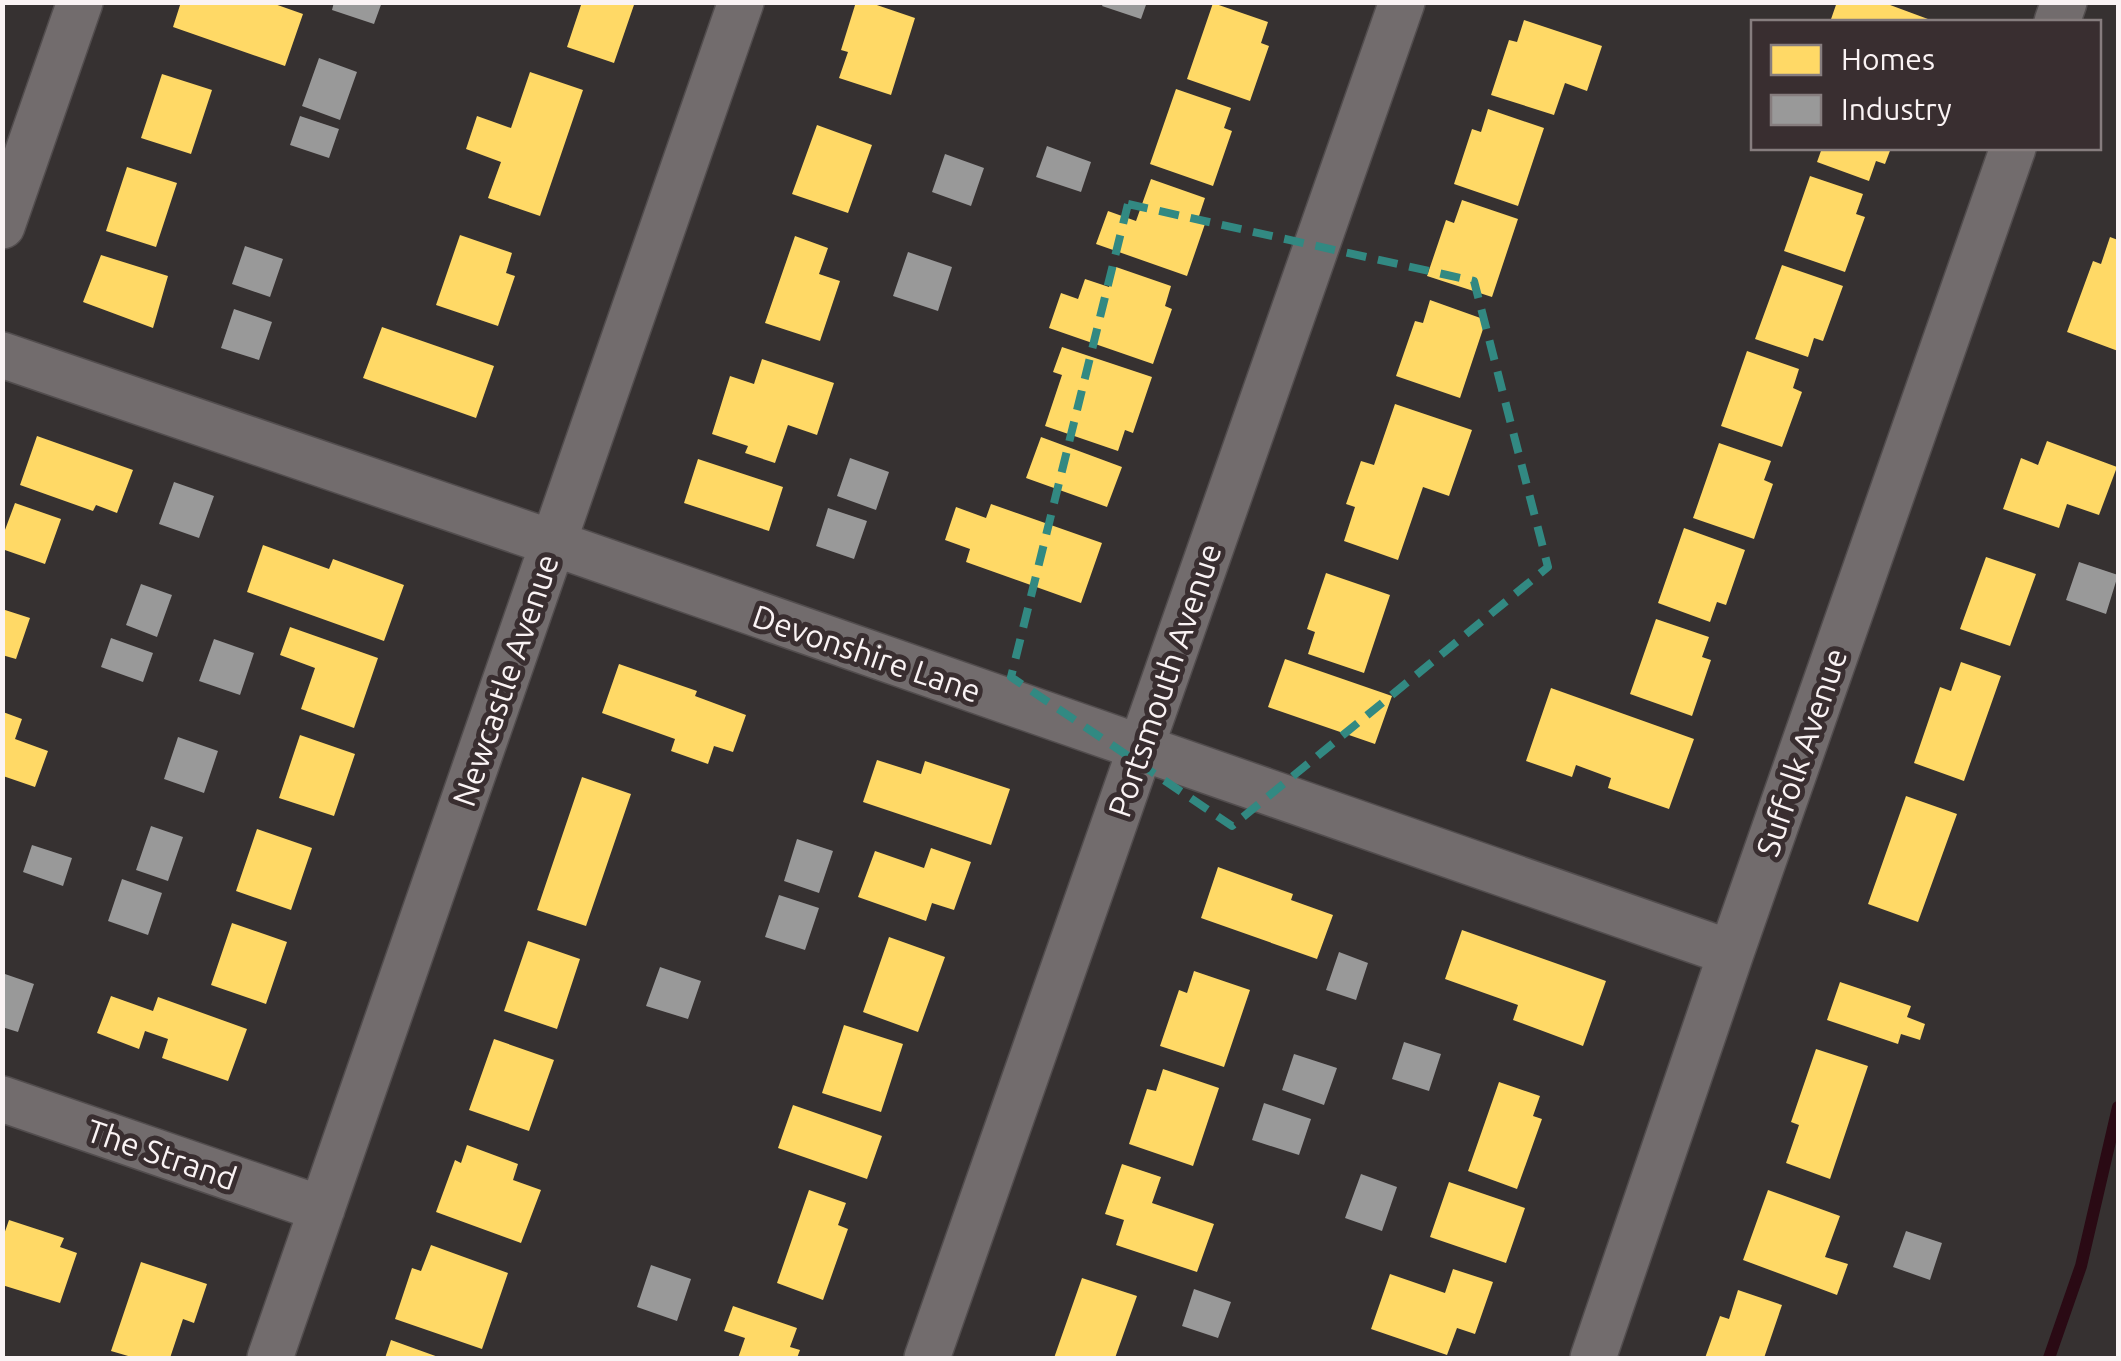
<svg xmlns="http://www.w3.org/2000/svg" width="2121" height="1361" viewBox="0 0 2121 1361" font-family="Ubuntu,sans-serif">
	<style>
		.homes { fill: #ffd966 }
		.industry { fill: #999 }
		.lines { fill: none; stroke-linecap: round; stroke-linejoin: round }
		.stream { stroke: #2a0a14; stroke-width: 12 }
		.street-casing { stroke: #524d4e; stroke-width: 48 }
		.street { stroke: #726c6d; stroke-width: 45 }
		.marked { fill: none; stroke: #328982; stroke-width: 8; stroke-dasharray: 20 12; stroke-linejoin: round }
		.labels { text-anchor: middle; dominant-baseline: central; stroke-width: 10; stroke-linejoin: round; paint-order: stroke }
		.street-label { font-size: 32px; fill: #faf3f4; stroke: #392e30 }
	</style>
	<rect width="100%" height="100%" fill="#363131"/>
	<path class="homes" d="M181 2H269L303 14 285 66 173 27Z
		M582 2H635L614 63 567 47Z
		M856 2H868L915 18 891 95 839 78 848 52 841 50Z
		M1837 2H1882L1936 22H1830Z
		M1213 3 1268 22 1261 43 1269 46 1250 101 1187 79Z
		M1524 20 1602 46 1587 91 1565 83 1554 115 1491 95 1509 40 1517 42Z
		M530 72 583 90 540 216 488 198 501 162 466 149 477 116 511 128Z
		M162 74 212 90 191 154 141 138Z
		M1176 89 1231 108 1224 128 1232 131 1213 186 1150 164Z
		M1488 109 1544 128 1518 206 1454 184 1472 129 1481 132Z
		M817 125 872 145 848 213 792 194Z
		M1822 148H1891L1885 164 1876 161 1869 181 1817 162Z
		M127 167 177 183 156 247 106 231Z
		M1810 176 1863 194 1856 214 1865 217 1845 272 1784 251Z
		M1151 179 1205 198 1198 219 1206 221 1187 276 1096 244 1108 211 1136 221Z
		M1462 200 1518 219 1492 297 1427 276 1446 220 1454 223Z
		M460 235 512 253 506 273 515 276 498 326 436 305Z
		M795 236 828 248 819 274 840 281 820 341 765 323Z
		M2110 237 2118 240V351L2067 332 2093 261 2101 264Z
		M101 255 168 276 153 328 83 302Z
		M1782 265 1843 286 1823 341 1814 338 1808 357 1755 339Z
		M1116 267 1171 286 1165 306 1172 309 1153 364 1049 328 1061 293 1078 299 1085 279 1109 287Z
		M1430 300 1486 320 1460 398 1396 376 1415 321 1423 323Z
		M382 327 494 366 476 418 363 378Z
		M1062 347 1152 377 1133 433 1125 430 1118 451 1045 426 1062 375 1053 372Z
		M1747 351 1799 369 1793 388 1802 392 1782 447 1721 426Z
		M762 359 834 383 817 435 788 425 775 463 745 453 748 446 712 434 730 376 754 384Z
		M1395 404 1472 430 1449 496 1423 487 1398 560 1344 541 1355 507 1346 504 1361 461 1374 465Z
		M37 436 133 470 117 513 96 505 93 511 20 485Z
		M1041 437 1122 467 1107 507 1026 478Z
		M2047 441 2117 467 2099 515 2067 504 2059 528 2003 509 2021 458 2038 465Z
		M1719 443 1771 461 1764 480 1773 484 1754 539 1693 518Z
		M698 459 783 487 769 531 684 503Z
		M15 503 61 519 45 564 2 549V538Z
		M991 504 1102 543 1081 603 966 562 970 549 945 540 956 507 986 518Z
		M1684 528 1745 550 1726 605 1717 602 1710 622 1658 603Z
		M263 545 329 569 333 559 404 585 384 641 247 592Z
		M1986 557 2036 574 2010 646 1960 629Z
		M1326 573 1390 595 1364 673 1308 654 1315 632 1307 629Z
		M2 609 30 618 16 659 2 655Z
		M1656 619 1709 637 1702 657 1711 660 1692 716 1630 694Z
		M290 627 378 658 354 728 301 709 315 668 280 655Z
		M1285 659 1392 696 1375 744 1268 707Z
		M1961 662 2001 676 1964 781 1914 763 1940 687 1951 691Z
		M619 664 697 691 695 696 746 715 733 752 714 746 708 764 671 751 675 739 602 713Z
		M1551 688 1694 739 1669 809 1608 788 1611 778 1576 765 1572 777 1526 761Z
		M3 712 22 719 15 739 48 751 35 787 3 776Z
		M300 735 355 754 334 816 279 798Z
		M877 760 921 774 925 761 1010 789 991 845 863 802Z
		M582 777 631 794 586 926 537 910Z
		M1906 796 1957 814 1918 922 1868 904Z
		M257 829 312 848 291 910 236 891Z
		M931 848 971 862 954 910 932 903 926 921 858 897 875 851 924 868Z
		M1218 867 1293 894 1291 900 1333 915 1317 959 1201 918Z
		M232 923 287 942 266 1004 211 985Z
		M1462 930 1606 981 1583 1046 1513 1020 1518 1005 1445 979Z
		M889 937 945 957 918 1032 863 1012Z
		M528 941 580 959 557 1029 504 1011Z
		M1194 971 1250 990 1224 1067 1160 1046 1179 990 1187 993Z
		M1840 982 1911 1006 1907 1017 1925 1024 1920 1040 1901 1034 1898 1044 1827 1020Z
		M111 996 153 1011 158 997 247 1029 228 1081 162 1058 168 1039 145 1031 139 1049 97 1033Z
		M844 1025 903 1044 881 1112 822 1093Z
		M494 1039 554 1060 529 1131 469 1110Z
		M1816 1049 1868 1066 1830 1179 1786 1163 1799 1125 1791 1122Z
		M1163 1069 1219 1088 1193 1166 1129 1144 1147 1089 1156 1091Z
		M1499 1082 1540 1096 1533 1116 1542 1119 1517 1189 1468 1171Z
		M793 1105 882 1136 867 1179 778 1148Z
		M467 1145 518 1164 513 1180 541 1190 521 1243 436 1212 455 1160 461 1163Z
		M1122 1164 1161 1177 1152 1203 1214 1224 1197 1272 1116 1245 1124 1220 1105 1214Z
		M1449 1182 1525 1208 1506 1263 1430 1237Z
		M809 1190 846 1203 838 1225 848 1229 823 1300 777 1283Z
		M1768 1190 1840 1216 1825 1257 1848 1264 1837 1295 1743 1260Z
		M9 1220 64 1238 60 1247 77 1253 60 1303 2 1285V1240Z
		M431 1245 508 1273 482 1349 395 1319 412 1268 421 1271Z
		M141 1262 207 1284 194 1323 183 1319 170 1358H135L111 1351Z
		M1453 1269 1493 1282 1475 1334 1457 1328 1447 1355 1371 1329 1390 1274 1445 1293Z
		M1082 1278 1137 1296 1115 1358H1054Z
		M1738 1290 1782 1305 1764 1358H1705L1720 1316 1729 1319Z
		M733 1306 797 1328 790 1347 800 1350 797 1358H738L745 1338 724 1331Z
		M391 1340 441 1358H385Z"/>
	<path class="industry" d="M334 2H382L374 24 332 10Z
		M1104 2H1147L1141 19 1102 6Z
		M319 58 357 72 340 120 302 106Z
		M300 116 339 129 329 158 290 145Z
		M1047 146 1091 162 1081 192 1036 177Z
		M945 154 984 168 971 206 932 192Z
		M245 246 283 259 270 297 232 284Z
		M908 252 952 267 938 311 893 296Z
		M234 309 272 322 259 360 221 348Z
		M850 458 889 472 876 510 837 496Z
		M174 482 214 496 199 538 159 524Z
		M828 508 867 521 854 559 816 546Z
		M2079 562 2118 575 2106 614 2066 600Z
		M141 584 172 595 157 637 126 625Z
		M111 638 153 653 143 682 101 667Z
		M214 639 254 653 240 695 199 681Z
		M178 737 218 751 204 793 164 779Z
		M151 826 183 837 168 881 136 870Z
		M797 839 833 851 819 893 784 881Z
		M32 845 72 858 63 886 23 872Z
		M122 879 162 893 148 935 108 921Z
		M779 895 819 908 805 950 765 937Z
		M1339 952 1368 963 1356 1000 1326 990Z
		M660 967 701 981 688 1019 646 1006Z
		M2 973 34 984 18 1032 2 1027Z
		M1404 1042 1441 1054 1429 1091 1392 1079Z
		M1294 1054 1337 1068 1324 1105 1282 1090Z
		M1264 1103 1311 1119 1299 1155 1252 1140Z
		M1361 1174 1397 1187 1382 1231 1345 1218Z
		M1906 1231 1942 1243 1930 1280 1893 1267Z
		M651 1265 691 1279 677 1321 637 1307Z
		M1194 1289 1231 1302 1218 1338 1182 1326Z"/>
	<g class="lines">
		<path class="stream" d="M2049 1358 2081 1266 2118 1107"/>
		<defs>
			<path id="street" d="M2057 22 2064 2
				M2 226 80 2
				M2 355 553 543 1731 953
				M2 1099 322 1209
				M270 1358 741 2
				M927 1358 1402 2
				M1593 1358 1731 953 2013 148"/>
		</defs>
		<use href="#street" class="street-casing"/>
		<use href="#street" class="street"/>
	</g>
	<path class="marked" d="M1128 204 1474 281 1548 567 1232 826 1011 677Z"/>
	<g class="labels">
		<g class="street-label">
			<text transform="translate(867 653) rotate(19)">Devonshire Lane</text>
			<text transform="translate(505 680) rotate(-71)">Newcastle Avenue</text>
			<text transform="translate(1164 680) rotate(-71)">Portsmouth Avenue</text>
			<text transform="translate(1801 752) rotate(-71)">Suffolk Avenue</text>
			<text transform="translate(162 1154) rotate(19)">The Strand</text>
		</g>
	</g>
	<rect width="2121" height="1361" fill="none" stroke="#faf3f4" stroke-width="10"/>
	<rect x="1751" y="20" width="350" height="130" fill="#392e30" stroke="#867d7e" stroke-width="2.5"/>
	<rect x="1771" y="45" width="50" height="30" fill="#ffd966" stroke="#867d7e" stroke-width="2.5"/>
	<text x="1841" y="70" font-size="30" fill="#faf3f4">Homes</text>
	<rect x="1771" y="95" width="50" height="30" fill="#999999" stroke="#867d7e" stroke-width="2.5"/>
	<text x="1841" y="120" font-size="30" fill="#faf3f4">Industry</text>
</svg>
